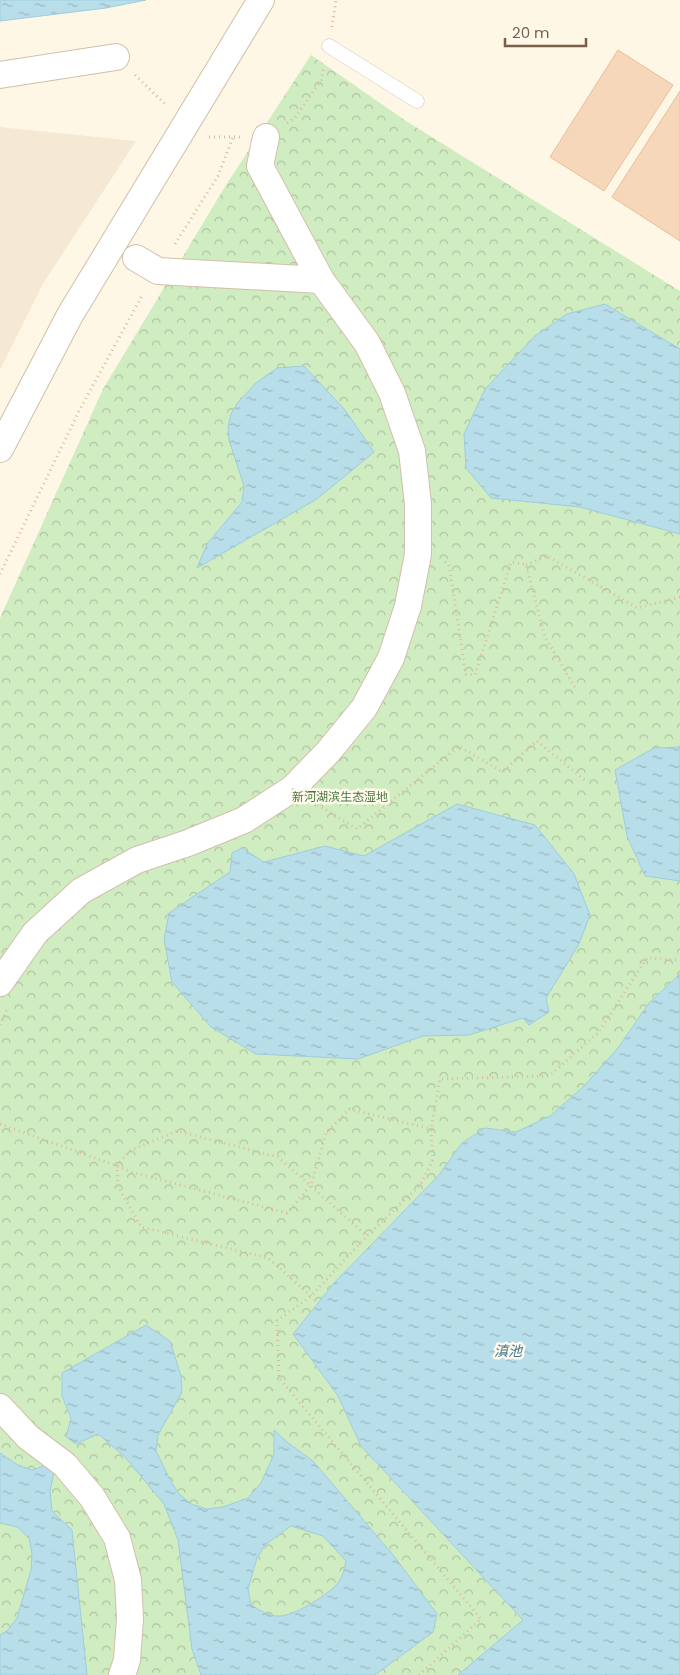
<svg xmlns="http://www.w3.org/2000/svg" width="680" height="1675" viewBox="0 0 680 1675" font-family="Poppins,'Noto Sans SC',sans-serif">
	<style>
		.residential { fill: #f6e9d3 }
		.park { fill: url(#park-crowns) }
		.water { fill: url(#water-ripples); stroke: #9dcddd; fill-rule: evenodd }
		.building { fill: #f6d7ba; stroke: #eabf99 }
		.lines { fill: none; stroke-linecap: round; stroke-linejoin: round }
		.lane-casing { stroke: #d1bfaa; stroke-width: 15 }
		.street-casing { stroke: #d1bfaa; stroke-width: 28 }
		.path { stroke: #dbbb9d; stroke-width: 3; stroke-dasharray: 1 4; stroke-linecap: butt }
		.lane { stroke: #fff; stroke-width: 14 }
		.street { stroke: #fff; stroke-width: 26 }
		.path-bridge { stroke: #dbbb9d; stroke-width: 3; stroke-dasharray: 1 4; stroke-linecap: butt }
		.labels { text-anchor: middle; dominant-baseline: central; stroke-width: 5; stroke-linejoin: round; paint-order: stroke }
		.park-label { font-size: 12px; fill: #497a3c; stroke: #fffaed }
		.water-label { font-size: 14px; font-style: italic; fill: #3f7b8f; stroke: #fffaed }
	</style>
	<defs>
		<pattern id="park-crowns" width="20" height="18" patternUnits="userSpaceOnUse" patternTransform="scale(1.25)"><rect width="20" height="18" fill="#d0edc2"/><path d="M2 6a3 3 0 1 1 6 0M12 15a3 3 0 1 1 6 0" fill="none" stroke="#aec3a0"/></pattern>
		<pattern id="water-ripples" width="26" height="14" patternUnits="userSpaceOnUse" patternTransform="scale(1.25)"><rect width="26" height="14" fill="#b8deea"/><path d="M2 4q2-2 4 0t4 0M15 11q2-2 4 0t4 0" fill="none" stroke="#9bb7c0"/></pattern>
	</defs>
	<rect width="100%" height="100%" fill="#fef7e5"/>
	<path class="residential" d="M0 127 136 141 44 282 0 370Z"/>
	<path class="park" d="M311 55 406 121 680 291V974L649 1003 618 1048 584 1086 550 1116 516 1132 485 1128 462 1143 438 1176 335 1282 293 1334 338 1396 361 1446 524 1621 458 1675H0V618L103 389 226 185Z"/>
	<path class="water" d="M0 0H146L106 8 0 21Z
		M605 304 680 349V534L580 507 491 498 466 468 464 434 485 389 535 336 567 314Z
		M304 366 345 410 374 452 317 499 197 568 207 544 242 502 244 486 229 440 228 427 231 414 238 402 256 383 277 368Z
		M680 747V881L645 876 627 836 615 770 654 748Z
		M457 804 535 825 574 874 590 915 579 944 546 998 549 1012 529 1025 523 1018 469 1035 423 1036 358 1059 256 1054 211 1027 172 982 164 939 169 913 230 872 232 853 242 848 264 862 325 846 364 856Z
		M680 974V1675H458L523 1620 361 1446 338 1396 293 1334 335 1282 438 1176 462 1143 485 1128 516 1132 550 1116 584 1086 618 1048 649 1003Z
		M146 1325 170 1341 181 1376 182 1392 158 1435 156 1451 170 1480 179 1494 191 1504 207 1509 223 1507 248 1498 261 1483 274 1454V1430L287 1442 313 1461 394 1556 437 1614 433 1632 375 1675H201L192 1649 178 1540 164 1504 125 1457 98 1434 76 1444 66 1437 71 1418 62 1396V1373ZM291 1526 323 1536 346 1561C344 1570 342 1580 335 1586 326 1596 293 1616 280 1616 269 1617 260 1610 251 1605L248 1589 257 1558 265 1545Z
		M0 1453 18 1465 32 1470 49 1464 55 1469 50 1491 52 1511 72 1530 87 1675H0V1635L8 1630 17 1618 31 1570 32 1554 29 1538 17 1527 0 1523Z"/>
	<path class="building" d="M618 50 673 85 604 191 550 157Z
		M680 91V241L612 197Z"/>
	<g class="lines">
		<defs>
			<path id="lane" d="M329 46 417 101"/>
			<path id="street" d="M0 75 116 57
				M136 258 158 271 321 280
				M0 449 70 315 261 0
				M0 983 35 933 81 891 137 860 188 843 244 820 292 789 328 752 364 708 391 658 408 606 418 554V504L412 451 392 393 367 343 321 280 260 166 266 137
				M0 1407 28 1437 65 1465 92 1497 117 1538 128 1580 130 1619 127 1660 122 1675"/>
		</defs>
		<use href="#lane" class="lane-casing"/>
		<use href="#street" class="street-casing"/>
		<path class="path" d="M332 27 336 0
			M135 75 166 105
			M287 123 295 118 321 80 324 67
			M209 137H240
			M175 244 218 176 233 137
			M445 562 449 565 466 674 475 675 511 562 526 565 545 637 576 689
			M526 565 547 556 638 608 680 597
			M0 574 79 411 143 294
			M0 1025 7 1009
			M0 1124 117 1166 131 1172 287 1213 311 1185 326 1133 349 1109 431 1129
			M311 1296 268 1258 141 1227 118 1186 117 1166 129 1151 177 1131 278 1157 367 1236
			M419 1675 481 1619 279 1378 277 1321 311 1296 367 1236 421 1184 433 1159 431 1129 440 1079 549 1076 598 1033 647 958 680 960"/>
		<use href="#lane" class="lane"/>
		<use href="#street" class="street"/>
		<path class="path-bridge" d="M292 789 357 829 459 746 502 772 537 741 587 782"/>
	</g>
	<g class="labels">
		<g class="park-label">
			<text x="340" y="796">新河湖滨生态湿地</text>
		</g>
		<g class="water-label">
			<text x="508" y="1351">滇池</text>
		</g>
	</g>
	<path d="M505 38v8h81v-8" fill="none" stroke="#7a5e48" stroke-width="2.5"/>
	<text x="512" y="38" font-size="15" fill="#7a5e48" stroke="#fffaed" stroke-width="4" paint-order="stroke">20 m</text>
</svg>
